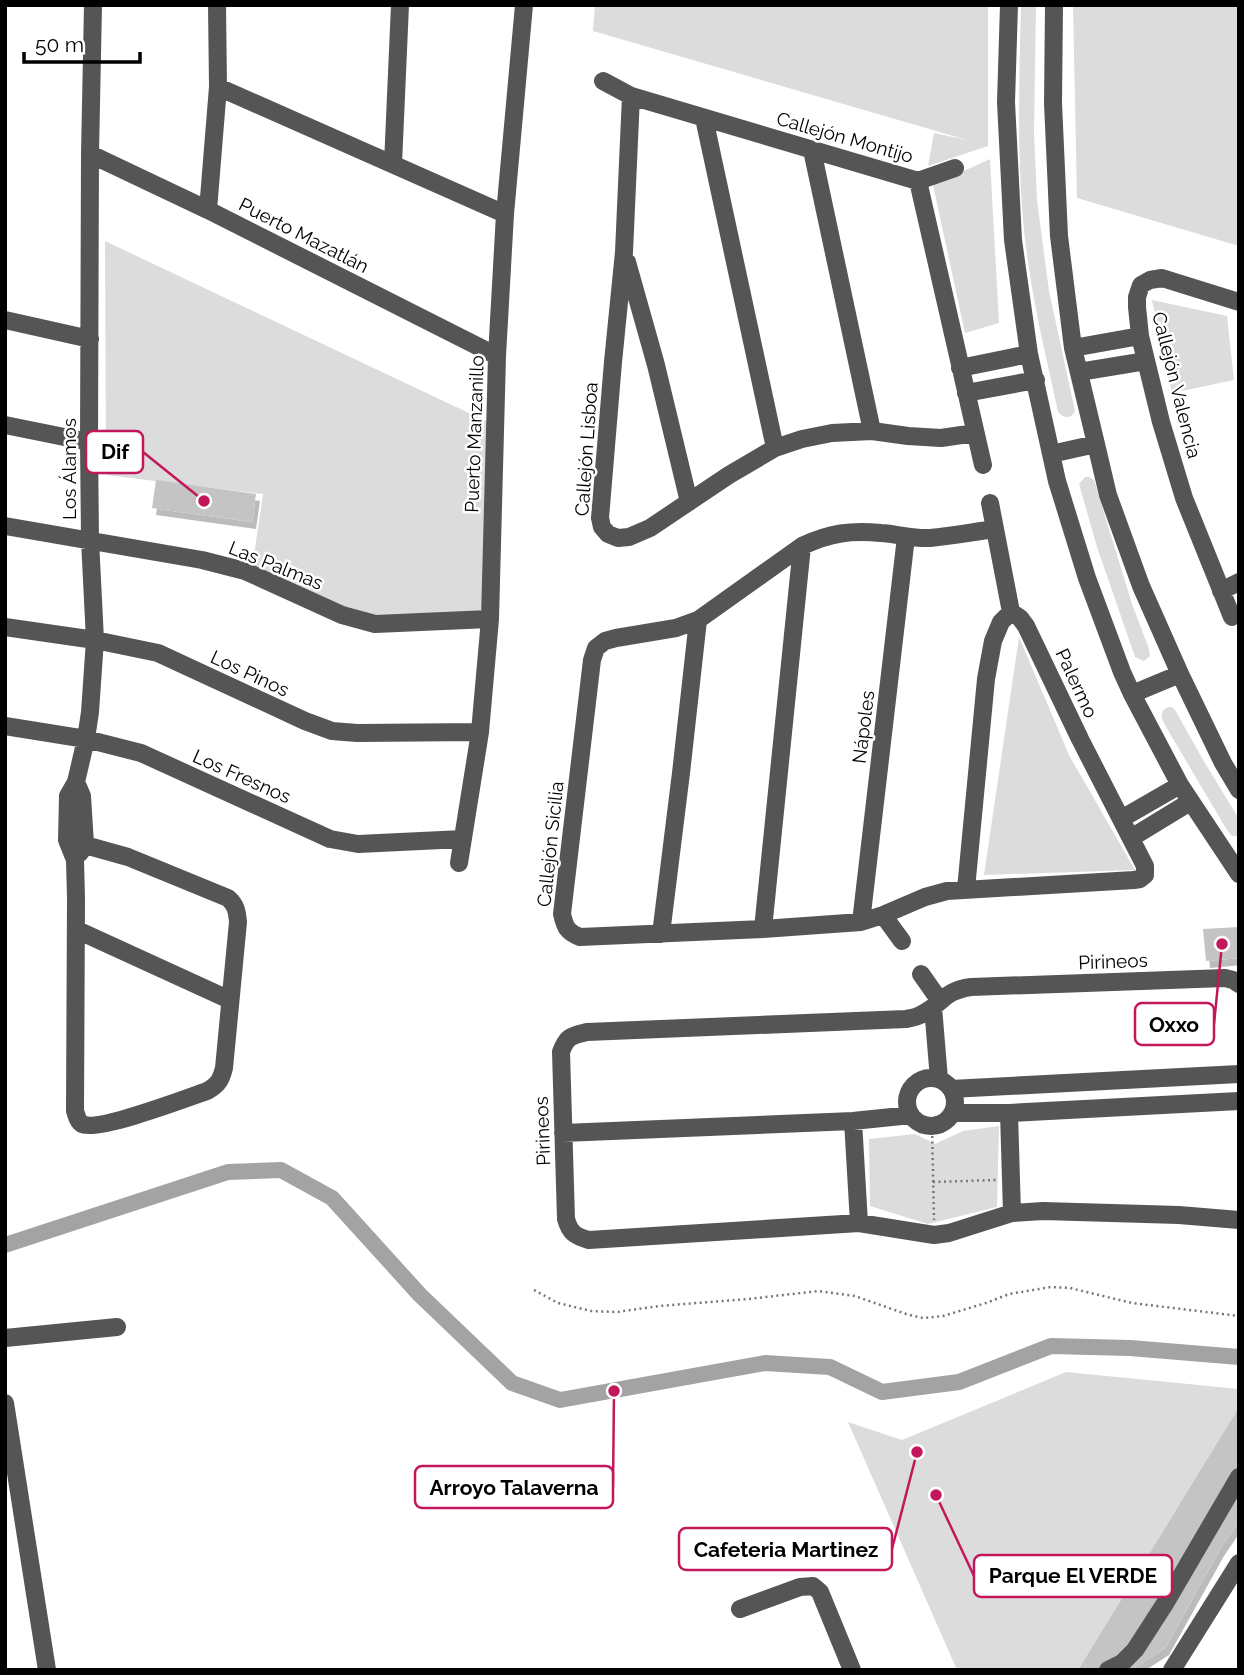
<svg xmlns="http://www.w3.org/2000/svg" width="1244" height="1675" viewBox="0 0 1244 1675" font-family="Raleway,sans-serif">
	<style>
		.green { fill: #dcdcdc }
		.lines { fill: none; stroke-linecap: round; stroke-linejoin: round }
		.canal { stroke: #a3a3a3; stroke-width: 16 }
		.building { fill: #c4c4c4; filter: url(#shadow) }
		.path { stroke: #777; stroke-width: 2.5; stroke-dasharray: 2 3.5; stroke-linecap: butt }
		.minor { stroke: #555; stroke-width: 18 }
		.labels { text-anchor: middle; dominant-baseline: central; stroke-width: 5; stroke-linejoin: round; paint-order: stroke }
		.street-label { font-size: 19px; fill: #000; stroke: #fff }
		.leader { fill: none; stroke: #c2185b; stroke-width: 2.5 }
		.callout-dot { fill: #c2185b; stroke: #fff; stroke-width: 2.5 }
		.callout { fill: #fff; stroke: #c2185b; stroke-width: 2.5 }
		.callout-label { font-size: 21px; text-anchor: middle; font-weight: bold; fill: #000 }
	</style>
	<defs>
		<filter id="shadow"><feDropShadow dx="4" dy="7" stdDeviation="0" flood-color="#0004"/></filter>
	</defs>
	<rect width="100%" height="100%" fill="#fff"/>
	<path class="green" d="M595 5H988V146L928 166 934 133 967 140 593 31Z
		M1021 5H1036L1034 133 1037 200 1049 291 1075 411C1071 420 1063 418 1058 412 1047 360 1034 308 1027 255 1016 172 1019 89 1021 5Z
		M1073 5H1239V246L1077 198Z
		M990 159 999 323 965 333 933 185Z
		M105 241 490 423 483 614 379 622 252 569 263 494 106 475Z
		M1152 300 1227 316 1234 380 1172 393Z
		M1085 477H1089L1094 480 1132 604 1149 649 1150 656 1144 661 1135 657 1097 547 1079 484Z
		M1019 637 1069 755 1135 870 984 875Z
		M1168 707H1172L1175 710 1202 758 1239 819V836H1232L1227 830 1169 732C1164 722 1156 713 1168 707Z
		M999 1126 997 1207 928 1224 870 1206 869 1139 915 1134 935 1144 963 1131Z
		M1066 1372 1239 1389V1407L1078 1670H957L848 1422 902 1440Z"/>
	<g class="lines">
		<path class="canal" d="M5 1245 228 1172 281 1170 332 1198 420 1295 512 1383 560 1400 765 1363 830 1367 882 1392 959 1382 1051 1346 1130 1348 1239 1357"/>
	</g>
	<path class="building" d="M156 480 256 494 252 522 152 508Z
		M1239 927V958L1206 961 1203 929Z
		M1239 1407V1521L1220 1549 1165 1648 1131 1670H1078Z"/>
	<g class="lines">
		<path class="path" d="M932 1125 934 1220
			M933 1182 996 1180
			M534 1290 558 1303 591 1311 617 1312 659 1306 748 1299 819 1291 855 1296 906 1314 923 1318 943 1316 986 1303 1009 1294 1051 1287 1070 1288 1132 1303 1239 1316"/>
		<path class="minor" d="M1009 5 1006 102 1013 240 1029 354 1057 481 1087 578 1122 672 1132 694 1180 785 1239 874
			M1054 5 1053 103 1059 236 1073 348 1096 444 1108 495 1141 586 1180 674 1223 763 1239 790
			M603 81 631 96 918 181
			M218 87 505 214
			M631 96 624 252 613 362 600 518 602 527 608 534 618 538 629 537 650 528 729 475 775 448 802 439 832 433 872 431 908 436 941 438 975 433
			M704 118 775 448
			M812 150 872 431
			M90 154 208 210 497 356
			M393 164 400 5
			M918 181 983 465
			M918 181 955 168
			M208 210 218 87 217 5
			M627 262 656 365 689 502
			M5 320 90 339
			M1073 348 1140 336
			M960 368 1029 354
			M1079 372 1146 361
			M966 393 1036 380
			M5 425 89 442
			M1051 454 1096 444
			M990 503 1011 612 1020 618 1026 626 1080 739 1145 866V875L1140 879 1134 880 947 891 925 897 883 915 861 922 763 929 580 937C567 932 565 927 562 914L592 660 596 648 605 641 616 638 676 628 698 620 802 546C830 533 851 530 881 533 898 534 913 539 930 538 952 536 973 532 995 529
			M5 526 202 560 245 571 342 615 375 624 490 619
			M1221 591 1239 582
			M1232 617 1184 498 1161 422 1140 336 1137 307V297L1141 285 1150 280 1162 278 1239 302
			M5 627 95 640 158 653 305 721 332 731 357 733 480 732
			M1132 694 1180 674
			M5 726 86 739 141 753 330 839 358 844 463 839
			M76 782 82 796 85 844 80 853
			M1121 819 1180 785
			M1131 838 1190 802
			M67 840 128 857 228 898C236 905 237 911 238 922L224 1068C221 1080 218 1085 207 1091 187 1098 97 1132 82 1124 77 1121 77 1116 75 1111L76 898 75 860 67 840 68 796 76 782 86 739 90 712 95 640 90 540 89 442 90 154 93 5
			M459 863 480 732 490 619 497 356 505 214 524 5
			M966 889 986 679 993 641 1001 622 1011 612
			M883 915 902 941
			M861 922 906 537
			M763 929 802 546
			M77 930 230 1000
			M661 934 681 773 698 620
			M921 974 940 1001
			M1239 984 1233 980 1225 978 971 987C943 991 944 1003 922 1014 918 1017 912 1018 906 1019L587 1032C571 1036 567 1036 561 1052L566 1219C570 1233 575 1236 589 1240L859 1223 934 1235 949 1233 1012 1213 1043 1211 1179 1215 1239 1220
			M933 1007 939 1079
			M907 1102a24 24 0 1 1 48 0a24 24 0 1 1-48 0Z
			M951 1089 1239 1074
			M952 1113H1009L1239 1101
			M1009 1113 1012 1213
			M853 1121 859 1223
			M563 1133 853 1121 911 1115
			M5 1338 117 1327
			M5 1403 47 1670
			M740 1609 800 1587 813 1586 820 1592 852 1670
			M1108 1670 1122 1663 1135 1650 1166 1602 1239 1477
			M1172 1670 1239 1563"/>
	</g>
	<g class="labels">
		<g class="street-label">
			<text transform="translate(845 137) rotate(16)">Callejón Montijo</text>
			<text transform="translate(304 235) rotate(27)">Puerto Mazatlán</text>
			<text transform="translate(1177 385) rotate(76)">Callejón Valencia</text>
			<text transform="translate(474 434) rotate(-88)">Puerto Manzanillo</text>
			<text transform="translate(586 449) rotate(-86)">Callejón Lisboa</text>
			<text transform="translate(69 469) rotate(-90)">Los Álamos</text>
			<text transform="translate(276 565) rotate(22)">Las Palmas</text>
			<text transform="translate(250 673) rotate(25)">Los Pinos</text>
			<text transform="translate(1077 683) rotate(65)">Palermo</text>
			<text transform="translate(863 727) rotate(-83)">Nápoles</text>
			<text transform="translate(242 776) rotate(24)">Los Fresnos</text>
			<text transform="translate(550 844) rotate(-84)">Callejón Sicilia</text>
			<text transform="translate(1113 961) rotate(-2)">Pirineos</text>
			<text transform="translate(542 1131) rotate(-92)">Pirineos</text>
		</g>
	</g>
	<path class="leader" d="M204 501L143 452M1222 944L1214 1024M614 1391L613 1487M917 1452L892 1549M936 1495L974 1576"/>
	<g class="callout-dot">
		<circle cx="204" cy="501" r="7"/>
		<circle cx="1222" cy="944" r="7"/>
		<circle cx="614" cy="1391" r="7"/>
		<circle cx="917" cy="1452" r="7"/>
		<circle cx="936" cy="1495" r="7"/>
	</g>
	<g class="callout">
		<rect x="86" y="431" width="57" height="42" rx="7"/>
		<rect x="1135" y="1003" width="79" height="42" rx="7"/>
		<rect x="415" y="1466" width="198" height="42" rx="7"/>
		<rect x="679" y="1528" width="213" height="42" rx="7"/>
		<rect x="974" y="1555" width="198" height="42" rx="7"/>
	</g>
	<g class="callout-label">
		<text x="115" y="459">Dif</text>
		<text x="1174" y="1032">Oxxo</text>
		<text x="514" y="1495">Arroyo Talaverna</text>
		<text x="786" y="1557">Cafeteria Martinez</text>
		<text x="1073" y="1583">Parque El VERDE</text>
	</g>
	<rect width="1244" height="1675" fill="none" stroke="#000000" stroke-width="14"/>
	<path d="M24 52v10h116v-10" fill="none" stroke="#000000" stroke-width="3.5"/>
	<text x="35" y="52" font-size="21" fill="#000000" stroke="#ffffff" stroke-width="5" paint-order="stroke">50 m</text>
</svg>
